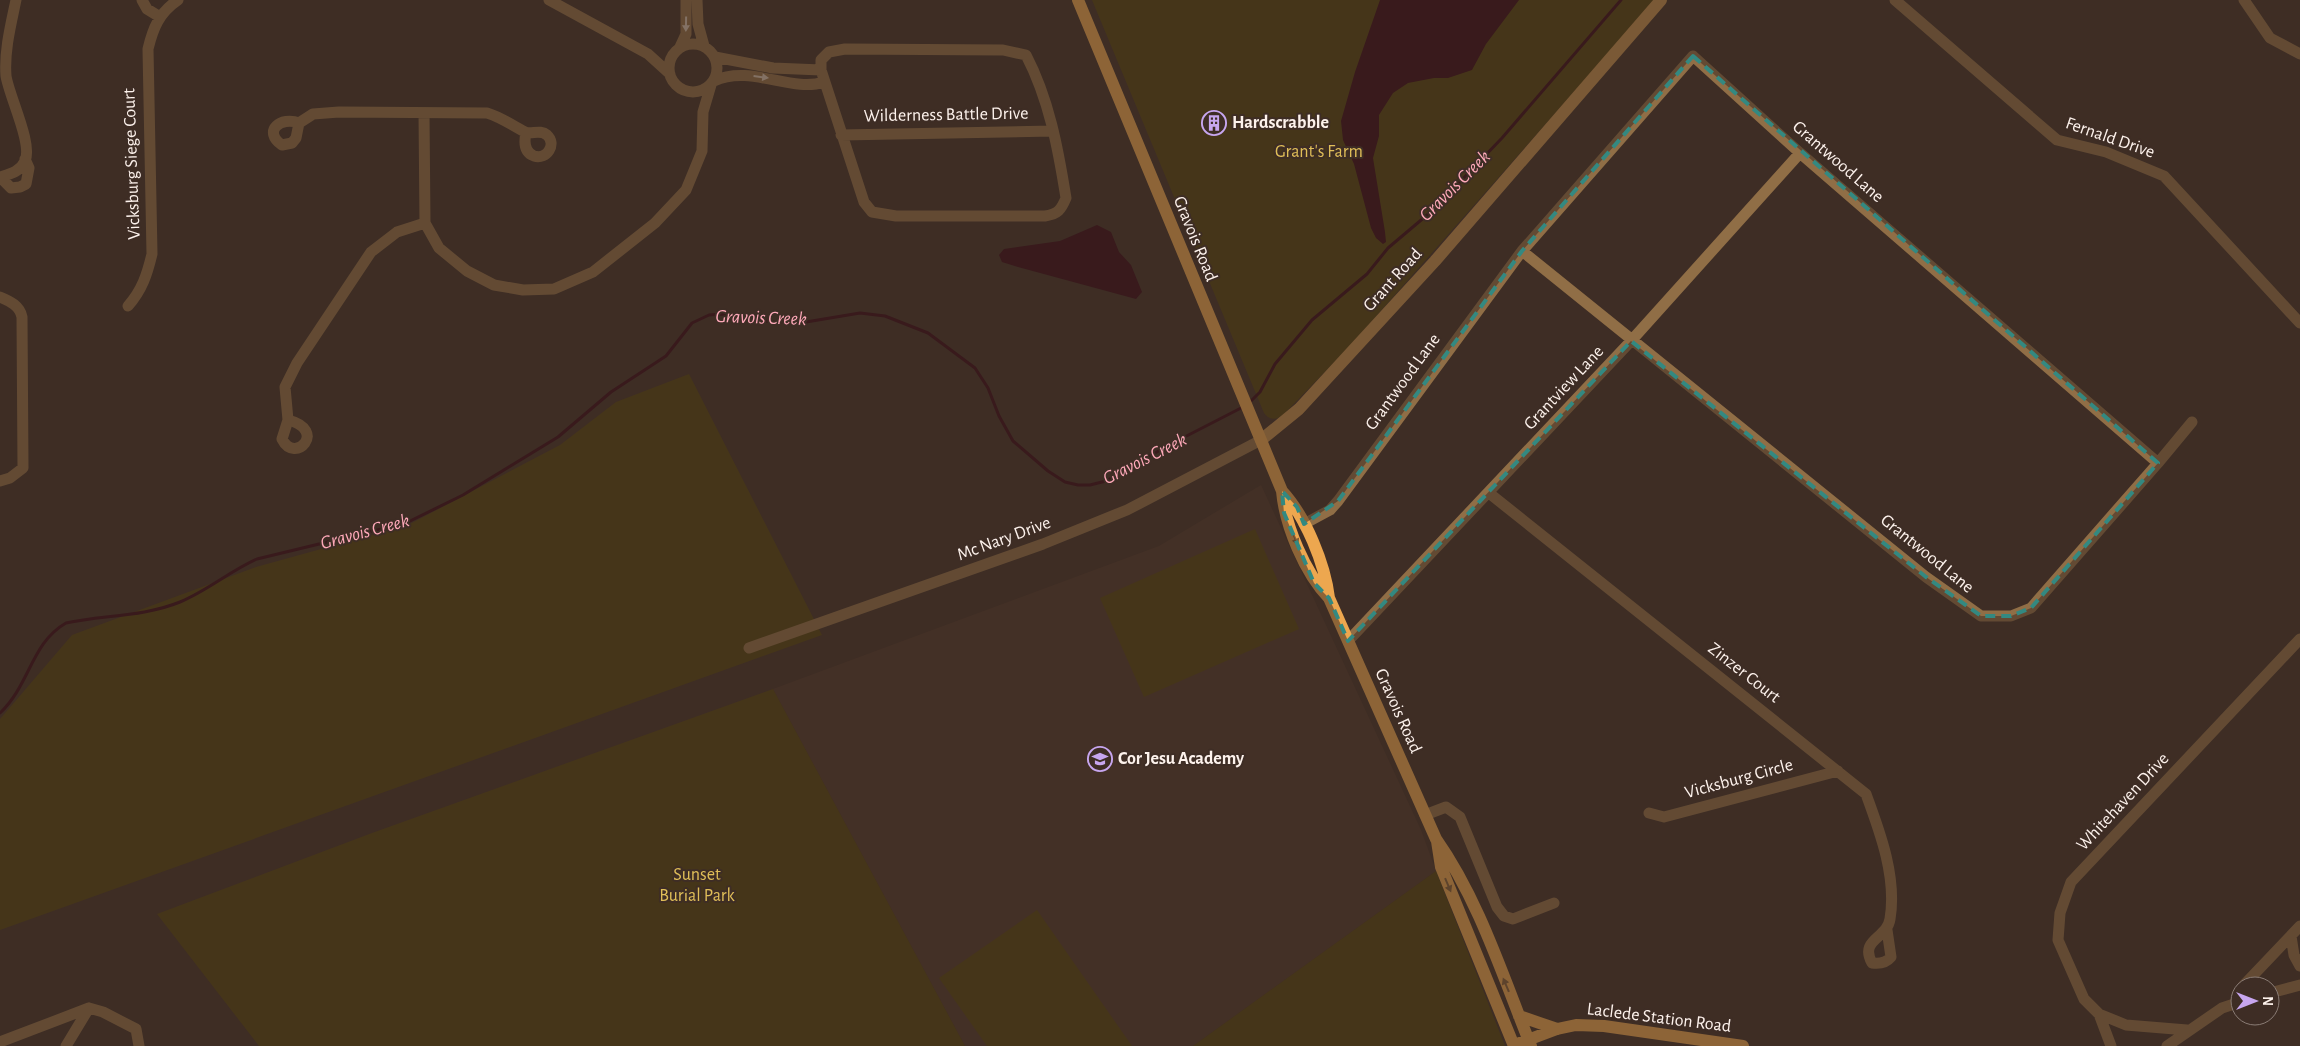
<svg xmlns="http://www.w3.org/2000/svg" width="2300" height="1046" viewBox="0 0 2300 1046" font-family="'Alegreya Sans',sans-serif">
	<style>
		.built { fill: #4b3428 }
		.green { fill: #4f3f0d }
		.water { fill: #330313 }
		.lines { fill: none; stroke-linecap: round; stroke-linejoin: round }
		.stream { stroke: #330313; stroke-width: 3 }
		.street { stroke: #906e46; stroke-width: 11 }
		.secondary { stroke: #c48e4c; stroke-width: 12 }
		.primary { stroke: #eda74f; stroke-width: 12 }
		.oneway { fill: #d7c4b2 }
		.oneway2 { fill: #845e36 }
		.marked { fill: none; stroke: #338981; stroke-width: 4; stroke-dasharray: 10 6; stroke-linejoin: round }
		.labels { text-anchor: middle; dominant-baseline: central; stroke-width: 4; stroke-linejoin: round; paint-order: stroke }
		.street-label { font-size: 18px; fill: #fdf2ec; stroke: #3e2d25 }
		.poi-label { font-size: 18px; font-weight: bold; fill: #fdf2ec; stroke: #3e2d25; text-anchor: start }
		.park-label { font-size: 18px; fill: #e0be58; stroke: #3e2d25 }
		.water-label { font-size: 19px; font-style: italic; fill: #fea9b9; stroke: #3e2d25 }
	</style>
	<rect width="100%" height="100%" fill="#3e2d25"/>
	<path class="built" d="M1261 485 1421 830 1436 871 1193 1046H965L773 689 1159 546Z"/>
	<path class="green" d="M1092 0H1655L1348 348 1284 414C1277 420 1270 421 1264 413Z
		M689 374 822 635 0 930V719L72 635 256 567 408 525 560 445 616 402Z
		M1255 529 1299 629 1144 697 1100 598Z
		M773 689 965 1046H259L157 914 372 833Z
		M1436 871 1505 1046H1193Z
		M1037 910 1132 1046H987L939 978Z"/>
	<path class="water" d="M1380 0H1519L1486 44 1472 70 1448 78H1434L1408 83 1393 93 1379 115V136L1373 158 1385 232 1386 242 1383 244 1376 238 1371 228 1354 164 1343 140 1341 121 1355 72Z
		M1097 225 1111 232 1119 252 1131 265 1142 292 1136 299 1018 267 1002 262 999 255 1004 249 1060 241Z"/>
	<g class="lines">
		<path class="stream" d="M1248 404 1260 392 1275 364 1312 320 1367 274 1388 248 1433 210 1502 138 1621 0
			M0 713C30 685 31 643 66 623 103 615 143 617 180 602 207 591 230 571 257 559L406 523 463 495 558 437 611 392 666 356 692 323 709 315 722 314 772 322H806L860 313 885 316 928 333 975 368 988 388 999 416 1013 441 1048 471 1065 482 1078 485H1090L1106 481 1169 445 1243 407"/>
		<path class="street" d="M142 0 147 9 160 17
			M549 0 648 54 670 74
			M697 0 698 24 704 46
			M1895 0 2057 140 2106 152 2164 176 2300 323
			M2244 0 2270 38 2300 54
			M669 68a24 24 0 1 1 48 0a24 24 0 1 1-48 0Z
			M680 47 686 34V0
			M845 49 1003 50 1026 55C1049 99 1058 148 1066 198 1061 210 1058 214 1045 216H896L872 212 864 202 821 70V60L829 52Z
			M715 57 773 68 821 70
			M714 81C751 64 791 93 824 82
			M424 113 425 223 439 248 467 271 494 285 523 290 554 289 593 272 655 223 686 190 702 151 703 112 711 85
			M299 123C281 116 262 131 282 145L292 143 296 138 299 123 313 114 339 112 487 113C503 118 511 125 525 132 531 135 540 129 547 135 557 144 547 160 534 156 524 152 524 142 526 133
			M841 135 1052 131
			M0 177C10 174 20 172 25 161 33 144 9 96 6 76 4 51 11 24 16 0
			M0 177 11 188 20 187 26 184 29 168 25 159
			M0 297C10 301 20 306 22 317L23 468 10 478 0 481
			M128 306C142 290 147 275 152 254L148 49C153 28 159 13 178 0
			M288 420 282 439C295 465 328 430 288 420L285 387 297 363 371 252 397 232 425 223
			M2158 463 2192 422
			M1489 493 1866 794C1880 832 1897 877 1890 919 1887 939 1859 939 1872 963 1879 964 1886 963 1891 957L1887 930
			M1304 524 1330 510 1338 501 1522 251 1693 56 1800 153 2158 463 2031 608 2011 616H1981L1926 577 1522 251
			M1348 641 1631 341 1800 153
			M749 648 1043 544 1127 510 1261 440
			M1649 813 1664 817 1838 771
			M1425 815 1446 807 1460 817 1497 907 1504 916 1513 919 1554 903
			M2291 936 2294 955 2300 966
			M2243 986 2300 926
			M2270 993 2300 985
			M2099 1014 2126 1025 2187 1030
			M0 1042 89 1008 103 1012 136 1029 139 1046
			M66 1046 89 1008
			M2111 1046 2099 1014 2084 999 2058 940 2060 913 2071 882 2300 639
			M2167 1046 2222 1008 2240 1002"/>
		<path class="secondary" d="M1261 440 1299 409 1435 261 1661 0"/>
		<path class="primary" d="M1078 0 1282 491C1285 526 1305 573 1329 598
			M1282 491C1306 517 1325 564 1329 598L1436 839C1479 900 1503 977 1531 1046
			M1437 841 1441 867 1514 1046
			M1519 1016 1557 1029
			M1514 1045 1557 1029 1576 1025 1604 1026 1743 1046"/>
	</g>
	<defs><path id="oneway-solid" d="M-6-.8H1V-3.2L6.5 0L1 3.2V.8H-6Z" transform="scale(1.25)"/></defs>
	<g class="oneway">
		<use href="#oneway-solid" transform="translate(686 24) rotate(91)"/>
		<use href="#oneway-solid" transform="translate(761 77) rotate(7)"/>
	</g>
	<g class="oneway2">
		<use href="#oneway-solid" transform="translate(1295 538) rotate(66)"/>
		<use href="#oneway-solid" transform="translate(1448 885) rotate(67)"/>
		<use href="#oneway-solid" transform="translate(1506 985) rotate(-113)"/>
	</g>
	<path d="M0 0H2300V1046H0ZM1693 56 2158 463 2031 608 2011 616H1981L1926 577 1631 341 1348 641 1329 598 1314 583 1284 513 1282 491 1297 507 1304 524 1338 501 1522 251Z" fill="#3e2d25" fill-opacity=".55" fill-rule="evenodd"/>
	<path class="marked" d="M1693 56 2158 463 2031 608 2011 616H1981L1926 577 1631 341 1348 641 1329 598 1314 583 1284 513 1282 491 1297 507 1304 524 1338 501 1522 251Z"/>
	<defs>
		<symbol id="building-ring" viewBox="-11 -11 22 22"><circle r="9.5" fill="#3e2d25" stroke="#c7a6ef" stroke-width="1.5"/><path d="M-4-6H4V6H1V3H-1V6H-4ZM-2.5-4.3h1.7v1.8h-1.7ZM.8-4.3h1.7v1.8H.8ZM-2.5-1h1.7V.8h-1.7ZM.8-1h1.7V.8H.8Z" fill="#c7a6ef"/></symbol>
		<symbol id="school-ring" viewBox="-11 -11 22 22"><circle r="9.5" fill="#3e2d25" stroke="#c7a6ef" stroke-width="1.5"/><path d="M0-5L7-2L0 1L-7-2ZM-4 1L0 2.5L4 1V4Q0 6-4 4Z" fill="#c7a6ef"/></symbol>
	</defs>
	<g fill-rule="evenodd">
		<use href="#building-ring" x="1200" y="109" width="28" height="28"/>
		<use href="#school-ring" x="1086" y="745" width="28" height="28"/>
	</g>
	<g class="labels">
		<g class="street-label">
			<text transform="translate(946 115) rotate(-1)">Wilderness Battle Drive</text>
			<text transform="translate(2110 138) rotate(19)">Fernald Drive</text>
			<text transform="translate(1838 162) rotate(41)">Grantwood Lane</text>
			<text transform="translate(132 164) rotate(-92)">Vicksburg Siege Court</text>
			<text transform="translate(1195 239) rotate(68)">Gravois Road</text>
			<text transform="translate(1393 280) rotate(-48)">Grant Road</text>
			<text transform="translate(1403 382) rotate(-54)">Grantwood Lane</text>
			<text transform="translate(1564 388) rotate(-47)">Grantview Lane</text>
			<text transform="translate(1004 539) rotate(-20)">Mc Nary Drive</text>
			<text transform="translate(1927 554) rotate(39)">Grantwood Lane</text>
			<text transform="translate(1744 673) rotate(38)">Zinzer Court</text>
			<text transform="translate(1398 711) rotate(66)">Gravois Road</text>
			<text transform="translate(1739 779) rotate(-15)">Vicksburg Circle</text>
			<text transform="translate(2123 802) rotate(-47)">Whitehaven Drive</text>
			<text transform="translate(1659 1018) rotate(7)">Laclede Station Road</text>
		</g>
		<g class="poi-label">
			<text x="1232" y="123">Hardscrabble</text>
			<text x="1118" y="759">Cor Jesu Academy</text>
		</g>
		<g class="park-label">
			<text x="1319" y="152">Grant's Farm</text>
			<text x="697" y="875">Sunset<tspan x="697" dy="21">Burial Park</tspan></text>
		</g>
		<g class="water-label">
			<text transform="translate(1455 186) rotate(-45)">Gravois Creek</text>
			<text transform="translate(761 318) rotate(2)">Gravois Creek</text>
			<text transform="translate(1145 459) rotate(-27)">Gravois Creek</text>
			<text transform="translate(365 532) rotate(-15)">Gravois Creek</text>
		</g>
	</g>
	<g transform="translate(2255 1001) rotate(90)"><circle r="24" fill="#3e2d25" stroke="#8a7c75"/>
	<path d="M0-4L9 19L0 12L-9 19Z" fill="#c7a6ef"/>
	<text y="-8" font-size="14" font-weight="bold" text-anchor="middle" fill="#fdf2ec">N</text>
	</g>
</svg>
